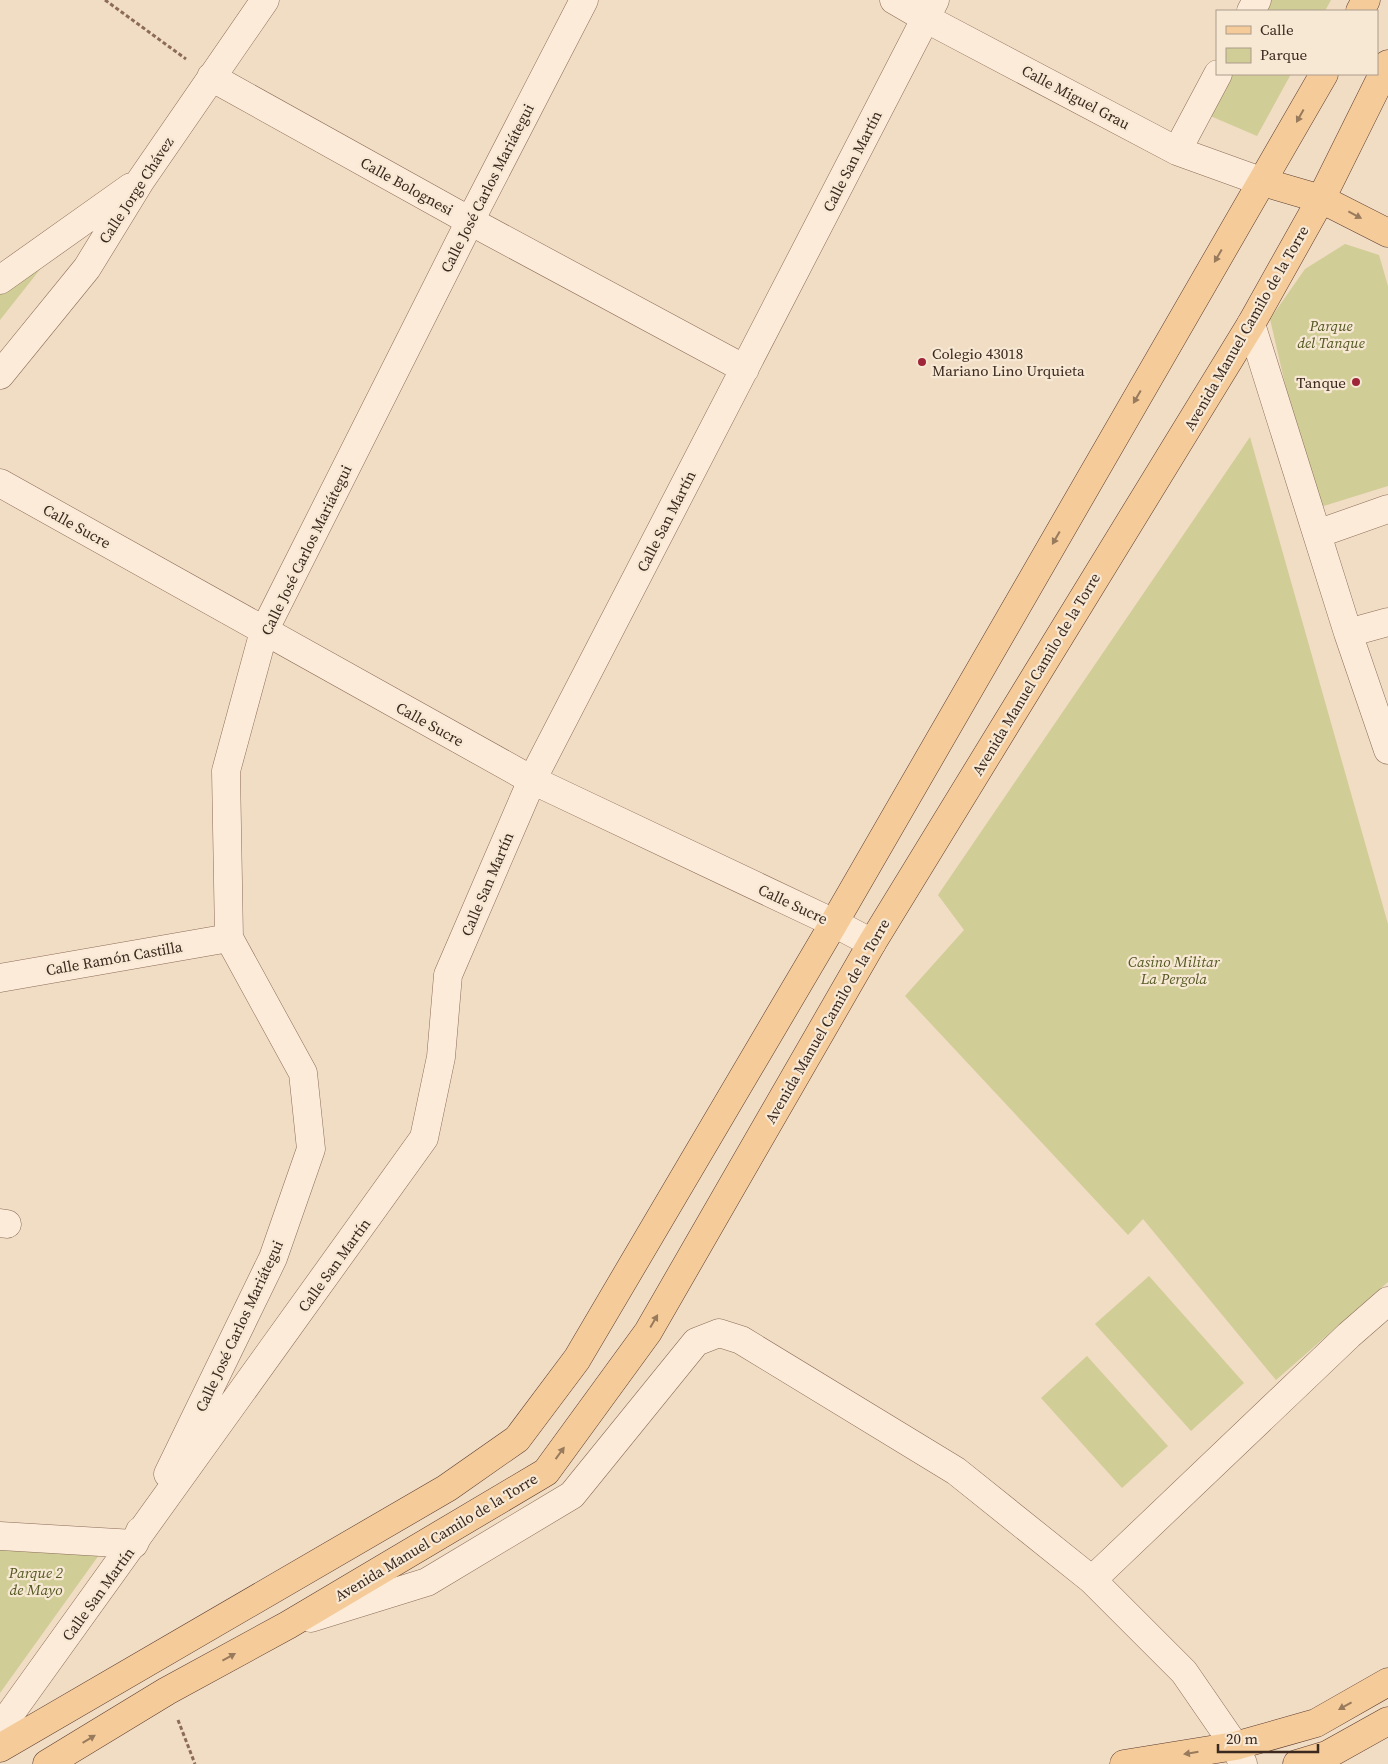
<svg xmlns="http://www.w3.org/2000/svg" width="1388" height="1764" viewBox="0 0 1388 1764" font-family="'Source Serif 4',serif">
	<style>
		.green { fill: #d0cd97 }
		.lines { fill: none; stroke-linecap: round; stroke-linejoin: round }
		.minor-casing { stroke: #8c6c59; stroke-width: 29 }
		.major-casing { stroke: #5a3b2d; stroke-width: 29 }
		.path { stroke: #8c6c59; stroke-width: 3; stroke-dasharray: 4 2.5; stroke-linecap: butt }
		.minor { stroke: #fbebd8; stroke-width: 28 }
		.major { stroke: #f5cb9a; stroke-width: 28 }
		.oneway { fill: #987a5c }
		.poi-dot { fill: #9f2539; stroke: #f7e8d4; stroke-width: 2 }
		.labels { text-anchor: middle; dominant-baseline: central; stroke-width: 4.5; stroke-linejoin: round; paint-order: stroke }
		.street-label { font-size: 15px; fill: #3b281e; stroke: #f7e8d4 }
		.park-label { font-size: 15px; font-style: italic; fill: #545923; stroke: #f7e8d4 }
		.poi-label { font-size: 15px; fill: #3b281e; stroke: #f7e8d4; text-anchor: start }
	</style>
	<rect width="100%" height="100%" fill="#f1dcc4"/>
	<path class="green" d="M1269 0H1331L1325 11H1263Z
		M1230 74H1291L1257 136 1208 115Z
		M1345 244 1379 255 1388 286V486L1314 509 1270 319 1305 269Z
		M53 253 0 320V290Z
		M1250 437 1388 924V1282L1276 1380 1143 1219 1128 1235 905 996 964 930 938 895Z
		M1149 1276 1244 1383 1191 1431 1095 1324Z
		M1087 1356 1168 1446 1122 1488 1041 1398Z
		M0 1543 104 1548 0 1693Z"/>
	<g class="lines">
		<defs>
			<path id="minor" d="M894 0 925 18 1177 151 1263 182
				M1251 11 1257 0
				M211 77 470 221 745 369
				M1177 151 1218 74
				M0 280 131 187
				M1251 324 1348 633 1388 750
				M0 375 87 268 141 180 265 0
				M0 483 532 780 834 923 872 943
				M1317 534 1388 509
				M1348 633 1388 622
				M0 978 229 938
				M0 1223 7 1224
				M168 1474 273 1258 311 1149 303 1073 229 938 226 771 264 631 470 221 584 0
				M0 1536 134 1544 140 1531
				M1092 1580 1349 1335 1388 1301
				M311 1618 427 1582 572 1495 696 1342 719 1333 741 1340 956 1471 1092 1580 1184 1672 1235 1746 1243 1764
				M0 1728 424 1138 441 1057 448 975 532 780 935 0"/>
			<path id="major" d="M1360 11 1366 0
				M1263 182 1321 199 1388 233
				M0 1748 447 1488 517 1439 577 1359 834 923 1324 74
				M47 1764 167 1691 288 1625 546 1472 648 1332 872 943 1251 324 1321 199 1388 64
				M1124 1764 1235 1746 1316 1723 1388 1682
				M1297 1764 1327 1755 1388 1721"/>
		</defs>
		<use href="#minor" class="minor-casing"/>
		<use href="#major" class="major-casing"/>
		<path class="path" d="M105 0 186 59
			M178 1720 195 1764"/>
		<use href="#minor" class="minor"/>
		<use href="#major" class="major"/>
	</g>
	<defs><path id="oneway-solid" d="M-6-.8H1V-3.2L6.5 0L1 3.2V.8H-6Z" transform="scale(1.25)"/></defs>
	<g class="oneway">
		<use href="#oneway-solid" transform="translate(1300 116) rotate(119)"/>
		<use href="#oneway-solid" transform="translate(1355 215) rotate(28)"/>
		<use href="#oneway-solid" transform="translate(1218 256) rotate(120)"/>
		<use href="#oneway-solid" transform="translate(1137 397) rotate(120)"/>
		<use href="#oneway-solid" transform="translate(1056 538) rotate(120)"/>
		<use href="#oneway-solid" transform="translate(654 1321) rotate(-60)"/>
		<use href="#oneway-solid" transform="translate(560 1453) rotate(-54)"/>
		<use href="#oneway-solid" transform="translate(229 1657) rotate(-29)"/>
		<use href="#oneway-solid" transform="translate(1345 1706) rotate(151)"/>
		<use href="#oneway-solid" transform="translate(89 1739) rotate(-31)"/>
		<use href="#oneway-solid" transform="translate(1191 1753) rotate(171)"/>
	</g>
	<g class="poi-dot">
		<circle cx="922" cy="362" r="5"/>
		<circle cx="1356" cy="382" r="5"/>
	</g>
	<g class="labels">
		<g class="street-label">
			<text transform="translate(1076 97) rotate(28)">Calle Miguel Grau</text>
			<text transform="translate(852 161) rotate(-63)">Calle San Martín</text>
			<text transform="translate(407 186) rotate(29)">Calle Bolognesi</text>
			<text transform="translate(487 188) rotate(-63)">Calle José Carlos Mariátegui</text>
			<text transform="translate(136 190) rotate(-57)">Calle Jorge Chávez</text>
			<text transform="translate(1246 328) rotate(-60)">Avenida Manuel Camilo de la Torre</text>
			<text transform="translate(666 521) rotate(-63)">Calle San Martín</text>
			<text transform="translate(77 526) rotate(29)">Calle Sucre</text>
			<text transform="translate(306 550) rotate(-64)">Calle José Carlos Mariátegui</text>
			<text transform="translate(1036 674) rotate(-59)">Avenida Manuel Camilo de la Torre</text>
			<text transform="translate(430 724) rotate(29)">Calle Sucre</text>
			<text transform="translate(487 884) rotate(-67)">Calle San Martín</text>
			<text transform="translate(793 904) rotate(25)">Calle Sucre</text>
			<text transform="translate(114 958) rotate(-10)">Calle Ramón Castilla</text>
			<text transform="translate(827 1021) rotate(-60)">Avenida Manuel Camilo de la Torre</text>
			<text transform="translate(334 1265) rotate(-54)">Calle San Martín</text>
			<text transform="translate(239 1326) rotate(-65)">Calle José Carlos Mariátegui</text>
			<text transform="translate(436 1537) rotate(-31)">Avenida Manuel Camilo de la Torre</text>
			<text transform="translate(98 1594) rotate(-54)">Calle San Martín</text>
		</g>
		<g class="park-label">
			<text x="1331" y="325">Parque<tspan x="1331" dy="17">del Tanque</tspan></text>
			<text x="1174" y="961">Casino Militar<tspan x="1174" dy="17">La Pergola</tspan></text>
			<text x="36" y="1572">Parque 2<tspan x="36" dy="17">de Mayo</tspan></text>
		</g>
		<g class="poi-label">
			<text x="932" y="353">Colegio 43018<tspan x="932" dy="17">Mariano Lino Urquieta</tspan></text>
			<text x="1346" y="382" text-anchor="end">Tanque</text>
		</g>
	</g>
	<rect x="1216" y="10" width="162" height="65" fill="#f7e8d4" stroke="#ac9b8b"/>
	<rect x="1226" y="26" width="25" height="8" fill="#f5cb9a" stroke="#ac9b8b"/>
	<text x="1260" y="35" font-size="15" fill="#3b281e">Calle</text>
	<rect x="1226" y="48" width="25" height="15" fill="#d0cd97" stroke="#ac9b8b"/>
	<text x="1260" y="60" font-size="15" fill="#3b281e">Parque</text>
	<path d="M1218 1744v8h100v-8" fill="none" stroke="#3b281e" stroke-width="2.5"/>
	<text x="1226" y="1744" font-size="15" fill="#3b281e" stroke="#f7e8d4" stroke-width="4" paint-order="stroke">20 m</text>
</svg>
